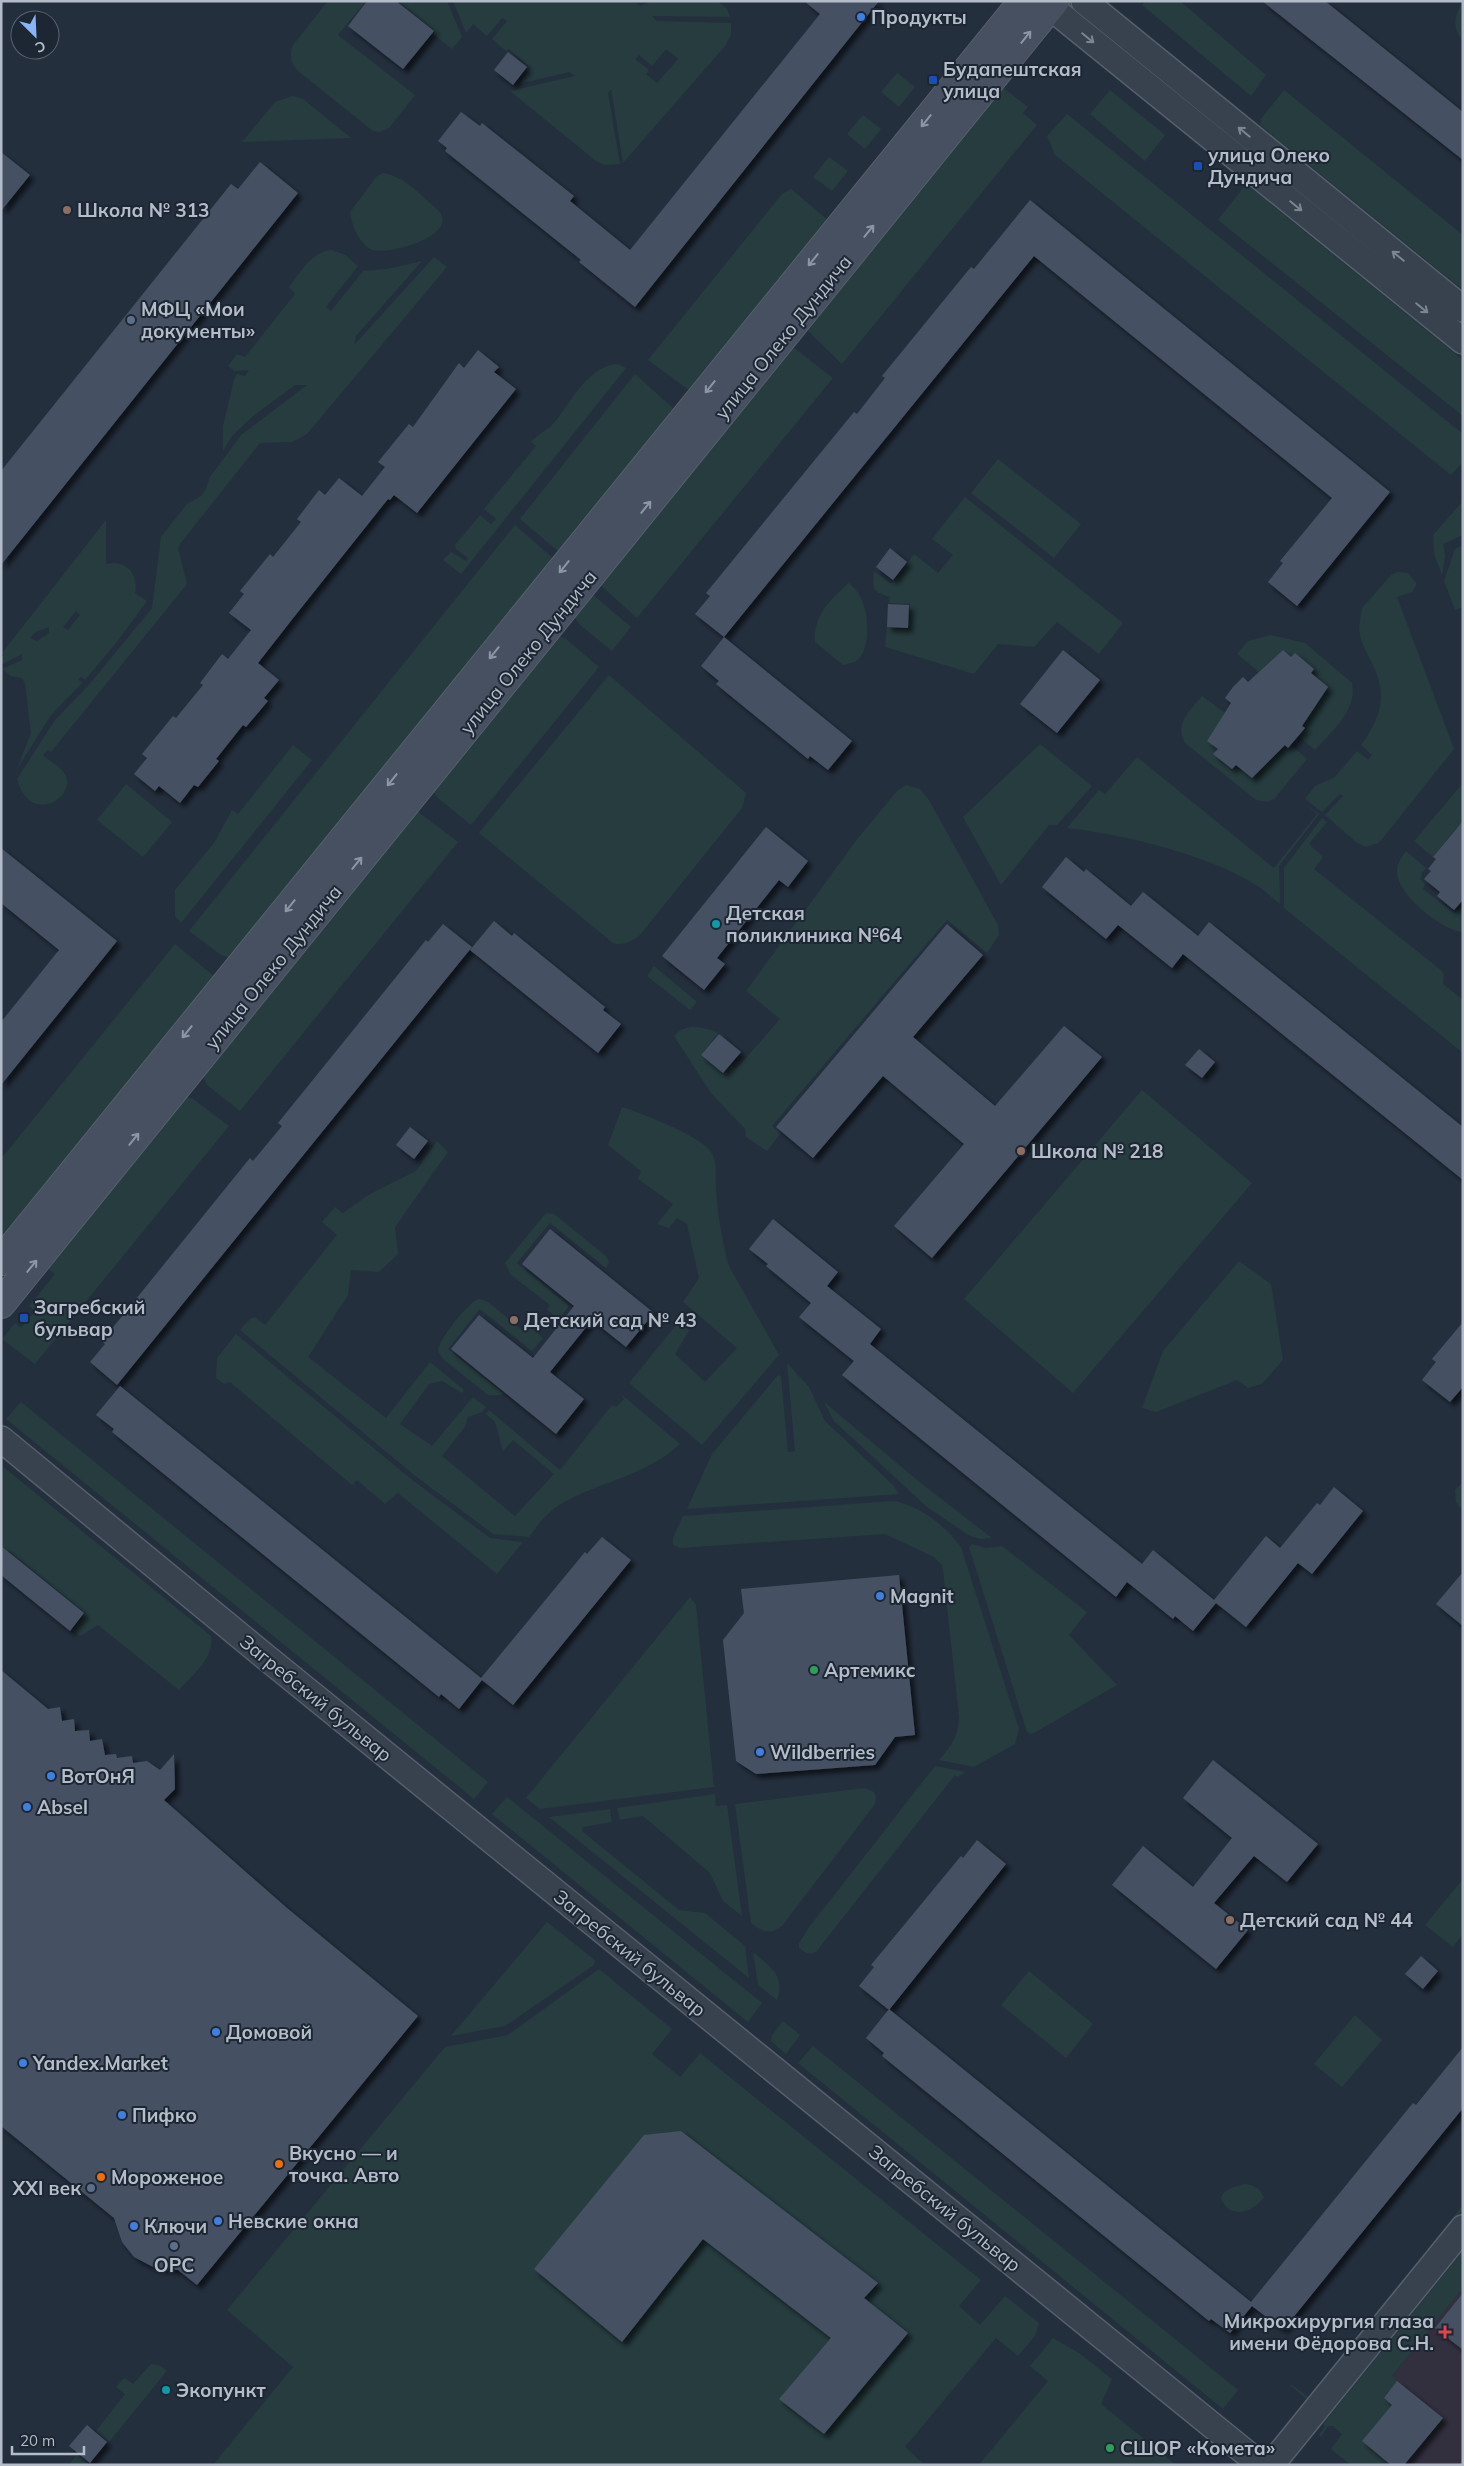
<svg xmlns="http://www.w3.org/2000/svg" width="1464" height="2466" viewBox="0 0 1464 2466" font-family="Mulish,sans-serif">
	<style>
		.medical { fill: #32303f }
		.green { fill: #263c3f; fill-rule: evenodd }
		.building { fill: #455162; filter: url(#shadow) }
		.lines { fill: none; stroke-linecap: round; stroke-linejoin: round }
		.street-casing { stroke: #565f6c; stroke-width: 28 }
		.secondary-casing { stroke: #565f6c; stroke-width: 30 }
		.street { stroke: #38414e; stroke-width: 25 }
		.secondary { stroke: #465061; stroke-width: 28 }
		.oneway { stroke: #8e96a5 }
		.oneway2 { stroke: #7c8592 }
		.shop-dot { fill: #3f7fe0; stroke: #1d2633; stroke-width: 2 }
		.transit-dot { fill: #1a4fb4; stroke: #1d2633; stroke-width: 2 }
		.education-dot { fill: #8d6e63; stroke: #1d2633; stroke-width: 2 }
		.service-dot { fill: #5c6f8a; stroke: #1d2633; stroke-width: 2 }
		.culture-dot { fill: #0f9aa8; stroke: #1d2633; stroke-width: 2 }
		.leisure-dot { fill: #2e9e5b; stroke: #1d2633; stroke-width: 2 }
		.food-dot { fill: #e8710a; stroke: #1d2633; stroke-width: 2 }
		.health-dot { fill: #e0444e; stroke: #1d2633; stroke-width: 2 }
		.labels { text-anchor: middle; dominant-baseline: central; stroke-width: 4; stroke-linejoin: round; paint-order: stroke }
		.poi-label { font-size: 19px; font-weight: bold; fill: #b4bcc9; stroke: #1d2633; text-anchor: start }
		.street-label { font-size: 19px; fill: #b4bcc9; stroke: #1d2633 }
	</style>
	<defs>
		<filter id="shadow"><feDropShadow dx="4.5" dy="4.5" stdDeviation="2.5" flood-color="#0009"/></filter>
	</defs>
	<rect width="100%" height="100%" fill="#242f3e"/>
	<path class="medical" d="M1463 2288V2465H1361L1337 2445Z"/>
	<path class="green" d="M328 1H366L338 35 415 95 389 128 380 132 373 131 298 71C291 62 289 56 293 45Z
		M398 1H447L462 37 452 49 433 34 435 31Z
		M453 1H641L636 3 640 6 653 1H718L727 9 730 17 652 16 657 21 731 23V35L725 46 623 163 611 89 608 93 620 164 604 165 596 161 510 91 575 76 569 72 519 84 531 68 509 49 506 51 492 39 507 21 502 18 487 36 473 24 466 33ZM666 49 678 59 657 83 646 74 649 70 635 59 639 55 652 66Z
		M1145 1H1180L1266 75 1251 96 1142 5Z
		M1463 1V40C1451 29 1455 13 1463 1Z
		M897 73 915 87 899 107 881 92Z
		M1001 86 1028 107 1023 113 1037 125 842 364 806 329Z
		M1110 90 1165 135 1145 161 1090 114Z
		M1284 90 1463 235V290L1260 125 1261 119Z
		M292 96 303 99 351 138 242 142 275 102Z
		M1067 114 1463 434V462L1451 475 1055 155 1047 136Z
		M863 115 881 129 865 149 847 134Z
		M829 157 848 171 832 191 813 177Z
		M384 173C405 177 422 196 438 210 461 235 390 255 373 250 360 246 351 224 350 212L377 176Z
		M1246 184 1463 360V416L1218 220Z
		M791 189 828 220 689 390 648 360 782 194Z
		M332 250 345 255 358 266 326 307 331 311 363 271 387 269 422 261 356 336 354 345 434 257 447 267 307 434 292 442 260 443 180 544 178 548 187 584 51 752 48 750 43 755C50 762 62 767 66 776 75 798 30 826 17 779L55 720 88 686 152 608 161 537 187 504 201 496 206 489 210 477 241 435 307 385H295L253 416 232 436 223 451V426L234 380 237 374 245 376 249 370 234 371 228 366 237 354 245 357 295 294 289 287C300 273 312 251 332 250Z
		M793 347 833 378 637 618 599 584Z
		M618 364 626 368 461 574 443 560 451 552 466 561 468 558 456 549 455 545 480 515 491 524 496 519 484 509 536 446 531 442C537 435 545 431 552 425 571 404 586 366 618 364Z
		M635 374 674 409 559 552 520 519Z
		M998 459 1081 524 1054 558 971 493Z
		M965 497 1123 623 1099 654 1057 622 1034 647 998 644 974 674 885 647 887 627 908 629 910 604 889 603 890 597C872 591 872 590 874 571L891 584 914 554 938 573 953 555 932 539Z
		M1463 501V535L1443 544 1445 556 1442 575 1434 554 1433 535Z
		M106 520V564C126 560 139 573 135 593L147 601 116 643 85 680 82 677 78 679 82 683 51 715 17 769 31 733 25 684 22 678 11 676 2 669 22 660V654L1 665V657L4 655 2 653ZM76 611 80 615 68 630 63 627ZM49 627V633L37 641 30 638 36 632Z
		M515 525 554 559 230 958 221 955 189 931Z
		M1463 545V607L1455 610 1444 581 1455 549Z
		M1398 572 1408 573 1417 584 1412 592 1397 597 1454 749 1383 838 1378 843 1366 847 1356 842 1325 815 1343 796 1340 794 1322 812 1305 799 1315 786 1335 777 1357 751 1368 760 1372 755 1361 745C1381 717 1388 696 1372 663 1368 655 1362 645 1360 635 1358 627 1361 616 1362 608L1391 575Z
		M849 583C856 589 861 596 864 606 869 620 870 653 855 662 852 663 847 664 843 665L815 642C813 616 830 600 849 583Z
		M592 594 631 627 612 651 579 624 574 616Z
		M1271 635 1305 643 1352 683C1358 710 1331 732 1315 750L1298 736 1305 729 1302 726 1328 688 1311 673 1314 669 1295 653 1291 657 1283 650 1259 672 1237 654 1248 641Z
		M558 636 566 639 599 667 471 825 438 798 433 791Z
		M609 675 746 793 742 808 640 935C632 941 623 946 613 943L479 833Z
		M1202 696 1225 713 1207 741 1218 749 1214 754 1232 769 1236 765 1252 778 1285 745 1288 748 1291 745 1307 759 1274 799 1267 802 1256 800 1185 743C1174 723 1190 711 1202 696Z
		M1040 744 1092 786 1057 825H1049L1001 885 963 817Z
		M293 745 312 760 181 923 175 916V890L214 843 232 810 238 814Z
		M1137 757 1274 868 1317 814 1303 803 1319 814 1279 866 1280 904C1272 898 1264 890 1256 885 1209 855 1122 834 1067 828L1099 790 1105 794Z
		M1463 783V831L1455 830 1433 857 1414 841Z
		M126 784 172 822 143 857 97 820Z
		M906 785 920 789 929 800 998 925 999 935 987 953 947 920 772 1126 780 1134 767 1151 746 1137 745 1129 711 1093 674 1036C685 1023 703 1026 718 1033L701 1055 723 1073 731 1064 736 1069 780 1019 746 991 858 838 897 791Z
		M417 811 458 842 240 1111 207 1085 203 1076Z
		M1322 818 1327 822 1309 844 1323 857 1314 869 1442 971 1444 975 1443 984 1463 1000V1053L1284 908V868Z
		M1406 851 1426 868 1421 874 1422 876 1420 879 1425 884 1423 889 1454 913 1463 906V932C1442 931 1397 894 1397 872 1397 864 1401 858 1406 851Z
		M175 944 215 977 1 1242V1159Z
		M654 966 697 1002 690 1010 647 976Z
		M1142 1090 1252 1183 1073 1393 964 1299Z
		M185 1097 193 1099 229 1126 35 1364 2 1339 15 1323 21 1328 35 1311 29 1306 55 1274 47 1268Z
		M622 1107C641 1113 701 1136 711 1152 718 1162 715 1178 716 1190 718 1215 722 1242 729 1266L779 1355 702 1445 629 1383 681 1319 689 1331 675 1354 705 1382 737 1348 683 1302 699 1278 687 1224 677 1218 669 1228 657 1224 673 1204 638 1179 641 1171 608 1145Z
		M437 1141 448 1152 395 1227 398 1254 379 1272 351 1270 348 1295 308 1357 386 1418 430 1362 464 1390 462 1393 442 1381 429 1384 400 1424 432 1446 473 1397 486 1407 482 1412 468 1417 465 1427 442 1456 515 1516 554 1474 513 1440 503 1451 495 1422 486 1414 489 1410 560 1470 612 1405 616 1407 624 1399 621 1394 680 1444C648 1475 598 1482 561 1504 547 1512 538 1525 529 1537L493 1534 414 1475 240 1330 250 1319 255 1317 265 1325 337 1235 322 1222 335 1207 343 1213 370 1194 416 1171Z
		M546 1213 554 1214 606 1256 609 1262 606 1268 550 1223 517 1263 569 1306 559 1319 547 1310 550 1305 511 1275 505 1263Z
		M1239 1261 1271 1284 1283 1360 1262 1384 1248 1388 1237 1380 1156 1412 1142 1408 1163 1351Z
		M479 1299 488 1302 526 1333 531 1328 543 1338 532 1351 480 1309 448 1349 503 1393 501 1395H488L443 1359 438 1351C438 1340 469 1301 479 1299Z
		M236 1334 411 1479 490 1538 523 1542 497 1574 398 1493 385 1504 357 1480 352 1485 230 1382 224 1384 216 1378 217 1358Z
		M787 1363 809 1387 825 1421 893 1485 899 1494 687 1509 712 1454 778 1375 781 1376 788 1452 795 1451Z
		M21 1402 488 1782 474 1799 6 1419Z
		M824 1402 922 1484 992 1538 981 1539 970 1536 927 1507 834 1421Z
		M1 1465 211 1636C214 1659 193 1674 179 1690L98 1625 80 1636 73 1631 85 1613 9 1551 1 1559Z
		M1463 1482V1512L1456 1502 1455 1490Z
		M894 1501C920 1506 946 1526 961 1547L1019 1729 1015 1744 974 1767 939 1760C951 1746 959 1736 959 1717L943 1570 942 1565 934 1557 885 1534 680 1548 673 1545V1538L683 1516Z
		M972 1544 986 1548 1002 1546 1087 1612 1069 1635 1117 1685 1034 1733 1030 1734 1027 1732 969 1547Z
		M690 1597 696 1605 714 1787 540 1809 526 1798Z
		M935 1766 966 1772 957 1777 955 1775 816 1952C808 1955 805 1953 799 1948V1943L810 1926Z
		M865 1788 874 1792 876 1797 875 1804 782 1926C769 1936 762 1931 751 1923L735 1804Z
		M715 1794 716 1806 727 1805 742 1916 723 1901 710 1873 643 1816 620 1820 617 1808Z
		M507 1797 762 2003 748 2022 492 1814Z
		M610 1809 612 1822 583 1827 582 1831 679 1910 705 1913 745 1946 749 1978 549 1817Z
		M1463 1879V1934L1453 1947 1425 1925Z
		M547 1922 595 1960 594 1965 505 2026 451 2036Z
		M753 1952C770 1967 786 1976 777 2000L758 1985Z
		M599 1969 672 2029 652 2054 680 2077 700 2053 981 2280 959 2306 980 2325 1005 2296 1039 2323 1035 2336 1018 2356 996 2338 905 2447 925 2465H213L293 2367 227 2310 445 2047 508 2035Z
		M1029 1971 1093 2024 1066 2058 1001 2005Z
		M1355 2015 1382 2040 1342 2087 1314 2064Z
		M783 2021 800 2035 786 2054 771 2041 772 2035Z
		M813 2046 1238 2390 1223 2409 798 2063Z
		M1245 2184C1255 2185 1259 2188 1264 2197 1254 2212 1229 2221 1221 2198 1224 2188 1236 2187 1245 2184Z
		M1463 2205V2210L1309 2401 1291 2386 1292 2385 1308 2397Z
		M1463 2251V2288L1392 2376 1397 2381 1384 2399 1390 2403 1404 2387 1406 2388 1363 2441 1391 2465H1351L1331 2449 1342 2434 1333 2426H1328L1321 2437 1319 2435 1325 2426 1323 2424Z
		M1053 2338 1079 2353 1112 2379 1101 2404 1176 2465H979L1048 2381 1030 2366Z
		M151 2364 159 2365 167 2371 109 2442 96 2431 125 2394 116 2387 124 2378 133 2384Z
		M77 2454 88 2463 89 2465H69Z"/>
	<path class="building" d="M367 1H396L434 31 403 69 348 26Z
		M804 1H879L635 307 579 262 581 260 445 151 447 148 438 141 461 112 480 126 482 123 574 196 570 201 630 250 820 14Z
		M1262 1H1325L1463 112V160Z
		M508 52 527 67 513 85 494 70Z
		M1 152 30 175 1 211Z
		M260 162 298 193 1 565V471L231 184 238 189Z
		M1030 200 1390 492 1297 606 1268 582 1283 563 1280 561 1332 498 1034 256 724 637 695 614 710 596 706 593 854 412 857 414 885 378 882 376 971 267 974 269Z
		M478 350 499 367 494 372 516 389 417 513 394 495 390 500 388 499 294 617 258 663 279 680 264 698 268 701 246 727 243 725 216 759 219 761 198 787 194 785 180 803 159 786 155 791 134 774 147 758 142 754 173 716 176 718 203 685 200 683 222 654 228 659 251 630 229 613 244 594 240 591 270 554 273 557 301 522 297 519 319 490 325 495 339 478 362 496 385 467 378 462 409 424 413 427 459 363 464 368Z
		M890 548 907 562 893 580 876 567Z
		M888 604 909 605 908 628 887 627Z
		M724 637 852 741 828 770 810 756 808 759 716 684 719 681 701 666Z
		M1063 650 1100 680 1057 733 1020 704Z
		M1283 650 1291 657 1295 653 1314 669 1311 673 1328 687 1302 726 1305 728 1288 748 1285 745 1252 778 1236 765 1232 769 1213 754 1218 749 1207 741 1231 703 1225 698 1233 687 1243 677 1248 682Z
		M1463 821V900L1454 910 1437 896 1440 892 1424 879 1431 871 1428 869 1436 859 1433 857Z
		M766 827 808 861 788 887 779 880 717 958 725 964 704 990 662 956Z
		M1 848 117 941 1 1085V1022L59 950 1 903Z
		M1066 857 1084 872 1086 869 1131 906 1143 892 1198 936 1209 922 1463 1127V1180L1183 954 1172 968 1118 925 1106 939 1042 887Z
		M494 921 512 936 514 933 605 1007 603 1010 621 1024 598 1053 470 950Z
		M443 924 472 947 117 1385 90 1362 105 1344 102 1341 250 1158 253 1161 282 1126 278 1123 426 940 428 942Z
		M947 924 983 955 913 1037 995 1106 1064 1026 1102 1057 932 1258 894 1226 964 1144 883 1076 813 1158 776 1127Z
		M719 1034 741 1052 723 1073 701 1055Z
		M1199 1049 1215 1062 1202 1078 1185 1065Z
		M410 1127 428 1141 414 1159 396 1145Z
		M773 1219 838 1272 827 1286 881 1329 870 1344 1142 1564 1153 1550 1214 1600 1266 1536 1280 1548 1317 1503 1320 1505 1334 1487 1363 1511 1312 1574 1298 1563 1246 1627 1216 1603 1193 1631 1175 1616 1173 1619 1127 1582 1116 1597 842 1375 854 1361 799 1317 811 1303 766 1266 768 1264 749 1249Z
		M550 1229 654 1313 626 1347 592 1320 550 1372 584 1399 556 1434 451 1349 479 1315 533 1358 574 1306 522 1264Z
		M1463 1322V1387L1450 1402 1422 1380 1436 1362 1432 1359Z
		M120 1386 481 1678 585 1552 587 1554 602 1537 631 1560 513 1705 482 1680 459 1709 441 1694 439 1697 112 1432 114 1429 96 1415Z
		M1 1546 84 1613 70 1631 1 1575Z
		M1463 1572V1626L1436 1604Z
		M899 1575 915 1735 895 1737 875 1765 756 1774 736 1761 723 1640 744 1613 741 1589Z
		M1 1670 48 1709 60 1707 62 1721 74 1719 75 1731 89 1730 90 1741 102 1739 105 1755 116 1754 117 1758 132 1756 133 1763 147 1761 160 1770 174 1754 175 1789 164 1800 287 1908 418 2016 197 2285 178 2270 155 2268 134 2257 122 2242 114 2218 1 2126Z
		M1213 1760 1318 1844 1287 1882 1254 1856 1214 1903 1248 1930 1216 1969 1112 1885 1143 1846 1193 1887 1232 1838 1183 1798Z
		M977 1840 1006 1864 889 2010 859 1986 874 1967 871 1965 961 1856 963 1858Z
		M1421 1956 1438 1971 1423 1989 1405 1974Z
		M889 2009 1251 2302 1413 2103 1416 2105 1463 2047V2108L1283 2330 1252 2306 1230 2333 1211 2319 1209 2321 882 2056 884 2053 866 2038Z
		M681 2131 878 2283 864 2298 908 2333 824 2434 779 2399 831 2338 703 2239 622 2342 534 2269 644 2135Z
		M1463 2293V2350L1435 2328Z
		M1397 2381 1443 2418 1404 2465H1391L1362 2441 1392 2405 1384 2398Z
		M87 2425 107 2442 90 2463 69 2446Z"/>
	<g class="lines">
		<defs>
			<path id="street" d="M1043 1 1463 341
				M1084 1 1463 309
				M1 1439 262 1654 1261 2465
				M1271 2465 1463 2228"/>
			<path id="secondary" d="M1 1261 1023 1
				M1 1304 1055 1"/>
		</defs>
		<use href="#street" class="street-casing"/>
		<use href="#secondary" class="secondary-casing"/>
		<use href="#street" class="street"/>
		<use href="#secondary" class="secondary"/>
	</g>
	<defs><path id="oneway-shaft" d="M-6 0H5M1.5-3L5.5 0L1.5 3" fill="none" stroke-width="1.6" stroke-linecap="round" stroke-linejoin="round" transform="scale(1.25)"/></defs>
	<g class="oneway">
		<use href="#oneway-shaft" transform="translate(1026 37) rotate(-51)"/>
		<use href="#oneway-shaft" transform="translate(926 121) rotate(129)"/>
		<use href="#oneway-shaft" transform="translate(869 231) rotate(-51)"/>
		<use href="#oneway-shaft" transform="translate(813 260) rotate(129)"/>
		<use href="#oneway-shaft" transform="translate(710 387) rotate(129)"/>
		<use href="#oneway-shaft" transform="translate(646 507) rotate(-51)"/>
		<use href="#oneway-shaft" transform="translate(564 567) rotate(129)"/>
		<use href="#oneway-shaft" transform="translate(494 653) rotate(129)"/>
		<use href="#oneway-shaft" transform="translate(392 780) rotate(129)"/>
		<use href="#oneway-shaft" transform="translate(357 863) rotate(-51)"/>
		<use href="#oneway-shaft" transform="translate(290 906) rotate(129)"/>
		<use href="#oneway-shaft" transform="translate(187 1032) rotate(129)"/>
		<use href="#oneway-shaft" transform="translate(134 1139) rotate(-51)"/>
		<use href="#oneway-shaft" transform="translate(32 1266) rotate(-51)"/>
	</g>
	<g class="oneway2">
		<use href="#oneway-shaft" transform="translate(1088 38) rotate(39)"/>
		<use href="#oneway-shaft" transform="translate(1244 132) rotate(-141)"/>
		<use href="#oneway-shaft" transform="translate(1296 206) rotate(39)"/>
		<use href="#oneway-shaft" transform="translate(1398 256) rotate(-141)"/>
		<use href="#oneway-shaft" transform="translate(1422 308) rotate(39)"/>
	</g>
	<g class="shop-dot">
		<circle cx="861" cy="17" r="5"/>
		<circle cx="880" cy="1596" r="5"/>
		<circle cx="760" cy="1752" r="5"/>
		<circle cx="51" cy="1776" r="5"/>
		<circle cx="27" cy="1807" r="5"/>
		<circle cx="216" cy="2032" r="5"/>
		<circle cx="23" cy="2063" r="5"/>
		<circle cx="122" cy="2115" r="5"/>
		<circle cx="218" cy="2221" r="5"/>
		<circle cx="134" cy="2226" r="5"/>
	</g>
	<g class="transit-dot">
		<rect x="928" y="75" width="10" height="10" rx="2.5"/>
		<rect x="1193" y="161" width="10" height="10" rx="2.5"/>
		<rect x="19" y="1313" width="10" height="10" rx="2.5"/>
	</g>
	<g class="education-dot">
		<circle cx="67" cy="210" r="5"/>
		<circle cx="1021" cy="1151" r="5"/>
		<circle cx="514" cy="1320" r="5"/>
		<circle cx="1230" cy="1920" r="5"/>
	</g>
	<g class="service-dot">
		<circle cx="131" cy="320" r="5"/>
		<circle cx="91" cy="2188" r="5"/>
		<circle cx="174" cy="2246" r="5"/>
	</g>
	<g class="culture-dot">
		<circle cx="716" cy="924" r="5"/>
		<circle cx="166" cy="2390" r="5"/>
	</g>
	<g class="leisure-dot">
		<circle cx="814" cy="1670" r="5"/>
		<circle cx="1110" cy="2448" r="5"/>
	</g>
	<g class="food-dot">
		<circle cx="279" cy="2164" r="5"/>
		<circle cx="101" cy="2177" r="5"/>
	</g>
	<path class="health-dot" d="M1442.5 2324.5h5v5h5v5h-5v5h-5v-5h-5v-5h5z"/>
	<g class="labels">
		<g class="poi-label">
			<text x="871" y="17">Продукты</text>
			<text x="943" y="69">Будапештская<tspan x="943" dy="22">улица</tspan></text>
			<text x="1208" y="155">улица Олеко<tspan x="1208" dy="22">Дундича</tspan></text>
			<text x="77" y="210">Школа № 313</text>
			<text x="141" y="309">МФЦ «Мои<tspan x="141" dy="22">документы»</tspan></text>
			<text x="726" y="913">Детская<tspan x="726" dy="22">поликлиника №64</tspan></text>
			<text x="1031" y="1151">Школа № 218</text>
			<text x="34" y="1307">Загребский<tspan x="34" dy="22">бульвар</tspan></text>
			<text x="524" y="1320">Детский сад № 43</text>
			<text x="890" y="1596">Magnit</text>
			<text x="824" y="1670">Артемикс</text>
			<text x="770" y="1752">Wildberries</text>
			<text x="61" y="1776">ВотОнЯ</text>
			<text x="37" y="1807">Absel</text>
			<text x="1240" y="1920">Детский сад № 44</text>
			<text x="226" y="2032">Домовой</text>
			<text x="33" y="2063">Yandex.Market</text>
			<text x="132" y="2115">Пифко</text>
			<text x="289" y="2153">Вкусно — и<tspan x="289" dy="22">точка. Авто</tspan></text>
			<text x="111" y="2177">Мороженое</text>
			<text x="81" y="2188" text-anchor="end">XXI век</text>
			<text x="228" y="2221">Невские окна</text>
			<text x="144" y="2226">Ключи</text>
			<text x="174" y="2265" text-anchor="middle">ОРС</text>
			<text x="1434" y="2321" text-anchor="end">Микрохирургия глаза<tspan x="1434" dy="22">имени Фёдорова С.Н.</tspan></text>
			<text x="176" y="2390">Экопункт</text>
			<text x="1120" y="2448">СШОР «Комета»</text>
		</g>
		<g class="street-label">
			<text transform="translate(783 337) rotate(-51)">улица Олеко Дундича</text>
			<text transform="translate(528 652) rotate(-51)">улица Олеко Дундича</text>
			<text transform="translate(273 967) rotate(-51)">улица Олеко Дундича</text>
			<text transform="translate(316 1698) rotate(39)">Загребский бульвар</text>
			<text transform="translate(630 1953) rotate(39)">Загребский бульвар</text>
			<text transform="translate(945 2208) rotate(39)">Загребский бульвар</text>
		</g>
	</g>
	<rect width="1464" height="2466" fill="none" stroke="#b4bcc9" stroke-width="5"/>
	<g transform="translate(35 35) rotate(156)"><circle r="24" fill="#1d2633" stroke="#59626f"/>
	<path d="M0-4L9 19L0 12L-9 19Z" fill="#8ab4f8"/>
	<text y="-8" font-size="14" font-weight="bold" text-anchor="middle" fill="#b4bcc9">С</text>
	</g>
	<path d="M12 2446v8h72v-8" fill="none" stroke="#b4bcc9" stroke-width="2.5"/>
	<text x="20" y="2446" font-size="15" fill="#b4bcc9" stroke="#1d2633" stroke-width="4" paint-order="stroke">20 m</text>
</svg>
